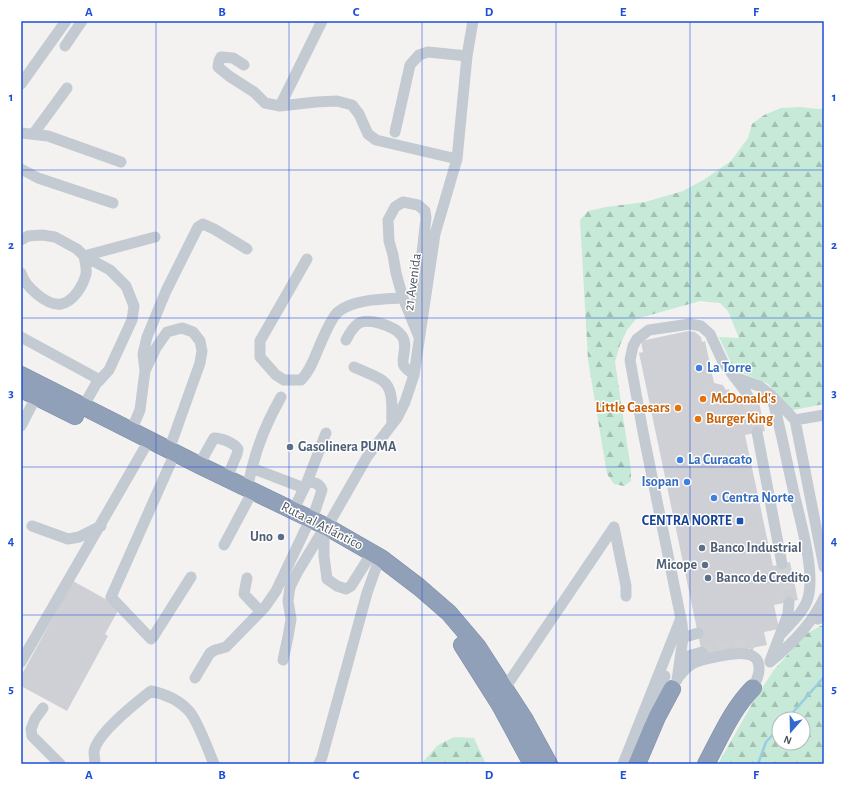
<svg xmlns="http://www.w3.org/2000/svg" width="845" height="785" viewBox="0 0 845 785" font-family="'Alegreya Sans',sans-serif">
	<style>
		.forest { fill: url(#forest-firs); fill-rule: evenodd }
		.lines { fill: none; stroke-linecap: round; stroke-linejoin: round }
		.stream { stroke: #99cde2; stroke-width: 2.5 }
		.building { fill: #cfd0d5 }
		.minor-tunnel { stroke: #d1d2d3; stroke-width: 11; stroke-dasharray: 11 5.5; stroke-linecap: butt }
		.highway-casing { stroke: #7b8ba5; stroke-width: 18 }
		.minor { stroke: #c4cad1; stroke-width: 11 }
		.highway { stroke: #90a0b9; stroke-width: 17 }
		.grid { fill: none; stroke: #1d4ed8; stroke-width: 1; stroke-opacity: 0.55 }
		.shop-dot { fill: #3f7fe0; stroke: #fff; stroke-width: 1.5 }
		.food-dot { fill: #e8710a; stroke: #fff; stroke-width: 1.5 }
		.service-dot { fill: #5c6f8a; stroke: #fff; stroke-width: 1.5 }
		.transit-dot { fill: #1a4fb4; stroke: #fff; stroke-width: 1.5 }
		.labels { text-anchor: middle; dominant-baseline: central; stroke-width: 3; stroke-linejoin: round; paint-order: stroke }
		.street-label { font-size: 14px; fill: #4b535c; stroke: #fff }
		.shop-label { font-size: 14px; font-weight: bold; fill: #366cbe; stroke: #fff; text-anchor: start }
		.food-label { font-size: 14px; font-weight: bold; fill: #c56008; stroke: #fff; text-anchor: start }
		.service-label { font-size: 14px; font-weight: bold; fill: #4e5e75; stroke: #fff; text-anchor: start }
		.transit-label { font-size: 14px; font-weight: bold; fill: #164399; stroke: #fff; text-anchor: end }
		.neatline { fill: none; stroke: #1d4ed8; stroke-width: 1.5 }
		.grid-label { font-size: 13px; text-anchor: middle; font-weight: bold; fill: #1d4ed8 }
	</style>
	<defs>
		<pattern id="forest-firs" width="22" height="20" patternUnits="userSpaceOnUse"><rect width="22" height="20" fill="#c6ead7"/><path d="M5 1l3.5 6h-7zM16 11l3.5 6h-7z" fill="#a3c0b2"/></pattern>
	</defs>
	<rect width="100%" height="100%" fill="#f3f2f1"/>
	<path class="forest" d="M800 107 819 109 824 108V404L783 412 776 393 768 384 740 372 731 363 719 337 739 338 728 311 720 303 700 301 636 319 627 330 620 345 615 362 631 470V481L624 486 614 484 607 474 588 360 580 220 588 211 606 207 645 202 683 191 705 179 731 161 748 138 752 124 764 115 781 108Z
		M824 624V764H718L756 697 774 670 806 634ZM779 719H803V743H779Z
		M454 737 474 738 486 764H421L438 745Z"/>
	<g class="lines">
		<path class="stream" d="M787 719 824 677
			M758 764 766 742 779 728"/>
	</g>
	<path class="building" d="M688 331 695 332 701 337 702 342 705 341 714 383 723 385 726 390 729 389 732 402 758 397 765 431 745 435 773 566 790 562 798 600 774 605 779 629 764 632 767 645 703 658 639 353 643 352 641 341Z
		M73 581 120 607 105 634 108 636 67 711 21 686V676Z"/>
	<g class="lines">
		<path class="minor-tunnel" d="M749 398 757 432
			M782 564 789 602
			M702 652 746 645 754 647"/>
		<defs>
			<path id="highway" d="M21 375 199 465 327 527 381 558 419 587 449 613 477 646 525 720 549 764
				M21 389 75 416
				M462 645 500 705 532 764
				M637 764 657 717 672 689
				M706 764C720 738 732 709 753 688"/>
		</defs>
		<use href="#highway" class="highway-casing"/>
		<path class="minor" d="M65 46 82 21
			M244 65 233 58 221 57 219 61 218 67 229 76 254 92 265 103 280 106 316 102 337 101 352 105 359 114 368 134 376 140 457 159
			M21 84 66 21
			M280 106 322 21
			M395 132 410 65 419 55 428 52 467 56
			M21 133 48 136 121 162
			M34 133 67 88
			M21 169 38 178 113 203
			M21 240 28 236 42 235 55 237 77 249 84 256 110 270 126 286 134 306 132 320 109 370 96 384 83 407
			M307 259 260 341V357L276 375 284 380H301C310 371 314 359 319 347 323 338 331 318 338 312 353 299 384 299 403 298
			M21 273C25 286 46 306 61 304 73 302 83 286 86 274 87 269 85 261 84 256L155 237
			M414 324 426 218 425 211 418 205 403 202 395 207 388 220 389 241 393 255 396 273 403 298 419 337
			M21 337 100 380
			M346 340C349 334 353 327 359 323 370 318 395 326 402 336 409 346 400 360 404 366 406 369 411 372 414 375
			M354 367C362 371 377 376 383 381 395 390 391 412 392 424
			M145 370 143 354 147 337 166 291 198 227 203 224 214 229 247 249
			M734 377 759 386 771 395C780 424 785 454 792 484 798 514 816 569 808 598 804 612 790 624 781 634
			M773 397 795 420 824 567
			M795 420 824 415
			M21 426 36 397
			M131 431 140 410 145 371 156 348 167 332 182 328 193 332 200 341 202 351 200 363 169 450
			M757 432 782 564
			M171 462 111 597 151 639 153 637 191 577
			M199 465 214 438C222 438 234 443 238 449L237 454 227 478
			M252 468C258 443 268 420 281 397
			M307 482 326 433
			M247 488 252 468 304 488
			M293 511 307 482C314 482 319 483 322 490L312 520
			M32 526 68 539 79 537 101 526
			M327 527 367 457 397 418 405 402 414 375 435 234 457 159 467 56 473 21
			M614 527 626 586V596
			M324 537V556L327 579 337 586 346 589 351 586 368 559
			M224 545 248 500
			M247 578 244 594 260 611
			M818 619 824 617
			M689 636 698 633
			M283 660 288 637 291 619 288 601 290 587 297 573 320 535
			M681 661 688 656 702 652
			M770 661 788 614 789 602
			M21 662 144 449
			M770 662C792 644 812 624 824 598
			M195 678 210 653 215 650 226 647 265 607 276 591 306 528
			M677 679C681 674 686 667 692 664 701 659 736 652 746 654 751 654 757 658 758 662 762 673 754 685 750 694
			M677 680 683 638 682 624 643 432 630 360 633 346 637 339 649 330 690 324 701 326 710 334 723 362 745 391 749 398
			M505 688 614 527
			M43 708 35 719 31 729 32 736 60 764
			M649 718 665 676
			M95 764C95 760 94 755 94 752 96 734 137 702 151 691 165 694 179 700 189 711 198 721 208 750 214 764
			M319 764 322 757 367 593 377 565
			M623 764 681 618"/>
		<use href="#highway" class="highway"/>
	</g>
	<path class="grid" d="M156 21V764M289 21V764M422 21V764M556 21V764M690 21V764M21 170H824M21 318H824M21 467H824M21 615H824"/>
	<g class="shop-dot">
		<circle cx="699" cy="368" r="4"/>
		<circle cx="680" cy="460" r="4"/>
		<circle cx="687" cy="482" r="4"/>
		<circle cx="714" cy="498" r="4"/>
	</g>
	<g class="food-dot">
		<circle cx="703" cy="399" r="4"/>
		<circle cx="678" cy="408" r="4"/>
		<circle cx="698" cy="419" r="4"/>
	</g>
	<g class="service-dot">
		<circle cx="290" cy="447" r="4"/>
		<circle cx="281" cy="537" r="4"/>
		<circle cx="702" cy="548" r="4"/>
		<circle cx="705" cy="565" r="4"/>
		<circle cx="708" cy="578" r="4"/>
	</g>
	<rect class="transit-dot" x="736" y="517" width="8" height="8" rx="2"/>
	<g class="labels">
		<g class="street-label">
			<text transform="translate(413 282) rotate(-82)">21 Avenida</text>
			<text transform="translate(322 526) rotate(27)">Ruta al Atlántico</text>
		</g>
		<g class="shop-label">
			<text x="707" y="368">La Torre</text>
			<text x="688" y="460">La Curacato</text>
			<text x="679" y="482" text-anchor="end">Isopan</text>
			<text x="722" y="498">Centra Norte</text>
		</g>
		<g class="food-label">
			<text x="711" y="399">McDonald's</text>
			<text x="670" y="408" text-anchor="end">Little Caesars</text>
			<text x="706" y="419">Burger King</text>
		</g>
		<g class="service-label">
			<text x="298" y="447">Gasolinera PUMA</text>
			<text x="273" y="537" text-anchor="end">Uno</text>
			<text x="710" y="548">Banco Industrial</text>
			<text x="697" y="565" text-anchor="end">Micope</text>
			<text x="716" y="578">Banco de Credito</text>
		</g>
		<g class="transit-label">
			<text x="732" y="521">CENTRA NORTE</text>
		</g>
	</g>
	<rect width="845" height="785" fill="none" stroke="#ffffff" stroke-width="44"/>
	<g transform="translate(791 731) rotate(200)"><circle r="19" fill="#ffffff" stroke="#b7babe"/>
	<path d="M0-3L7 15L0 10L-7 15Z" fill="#3169ce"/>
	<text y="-6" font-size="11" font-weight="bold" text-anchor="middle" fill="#4b535c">N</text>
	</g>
	<rect x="22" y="22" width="801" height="741" class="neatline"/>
	<g class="grid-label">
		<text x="89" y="16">A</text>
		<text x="222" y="16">B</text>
		<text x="356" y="16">C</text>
		<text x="489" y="16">D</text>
		<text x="623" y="16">E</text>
		<text x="756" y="16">F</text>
		<text x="11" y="101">1</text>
		<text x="834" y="101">1</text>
		<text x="11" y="249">2</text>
		<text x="834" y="249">2</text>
		<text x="11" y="397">3</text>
		<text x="834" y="397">3</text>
		<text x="11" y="545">4</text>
		<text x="834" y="545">4</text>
		<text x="11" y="693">5</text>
		<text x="834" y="693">5</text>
		<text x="89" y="779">A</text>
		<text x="222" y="779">B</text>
		<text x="356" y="779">C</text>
		<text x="489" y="779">D</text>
		<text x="623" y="779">E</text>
		<text x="756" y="779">F</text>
	</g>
</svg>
